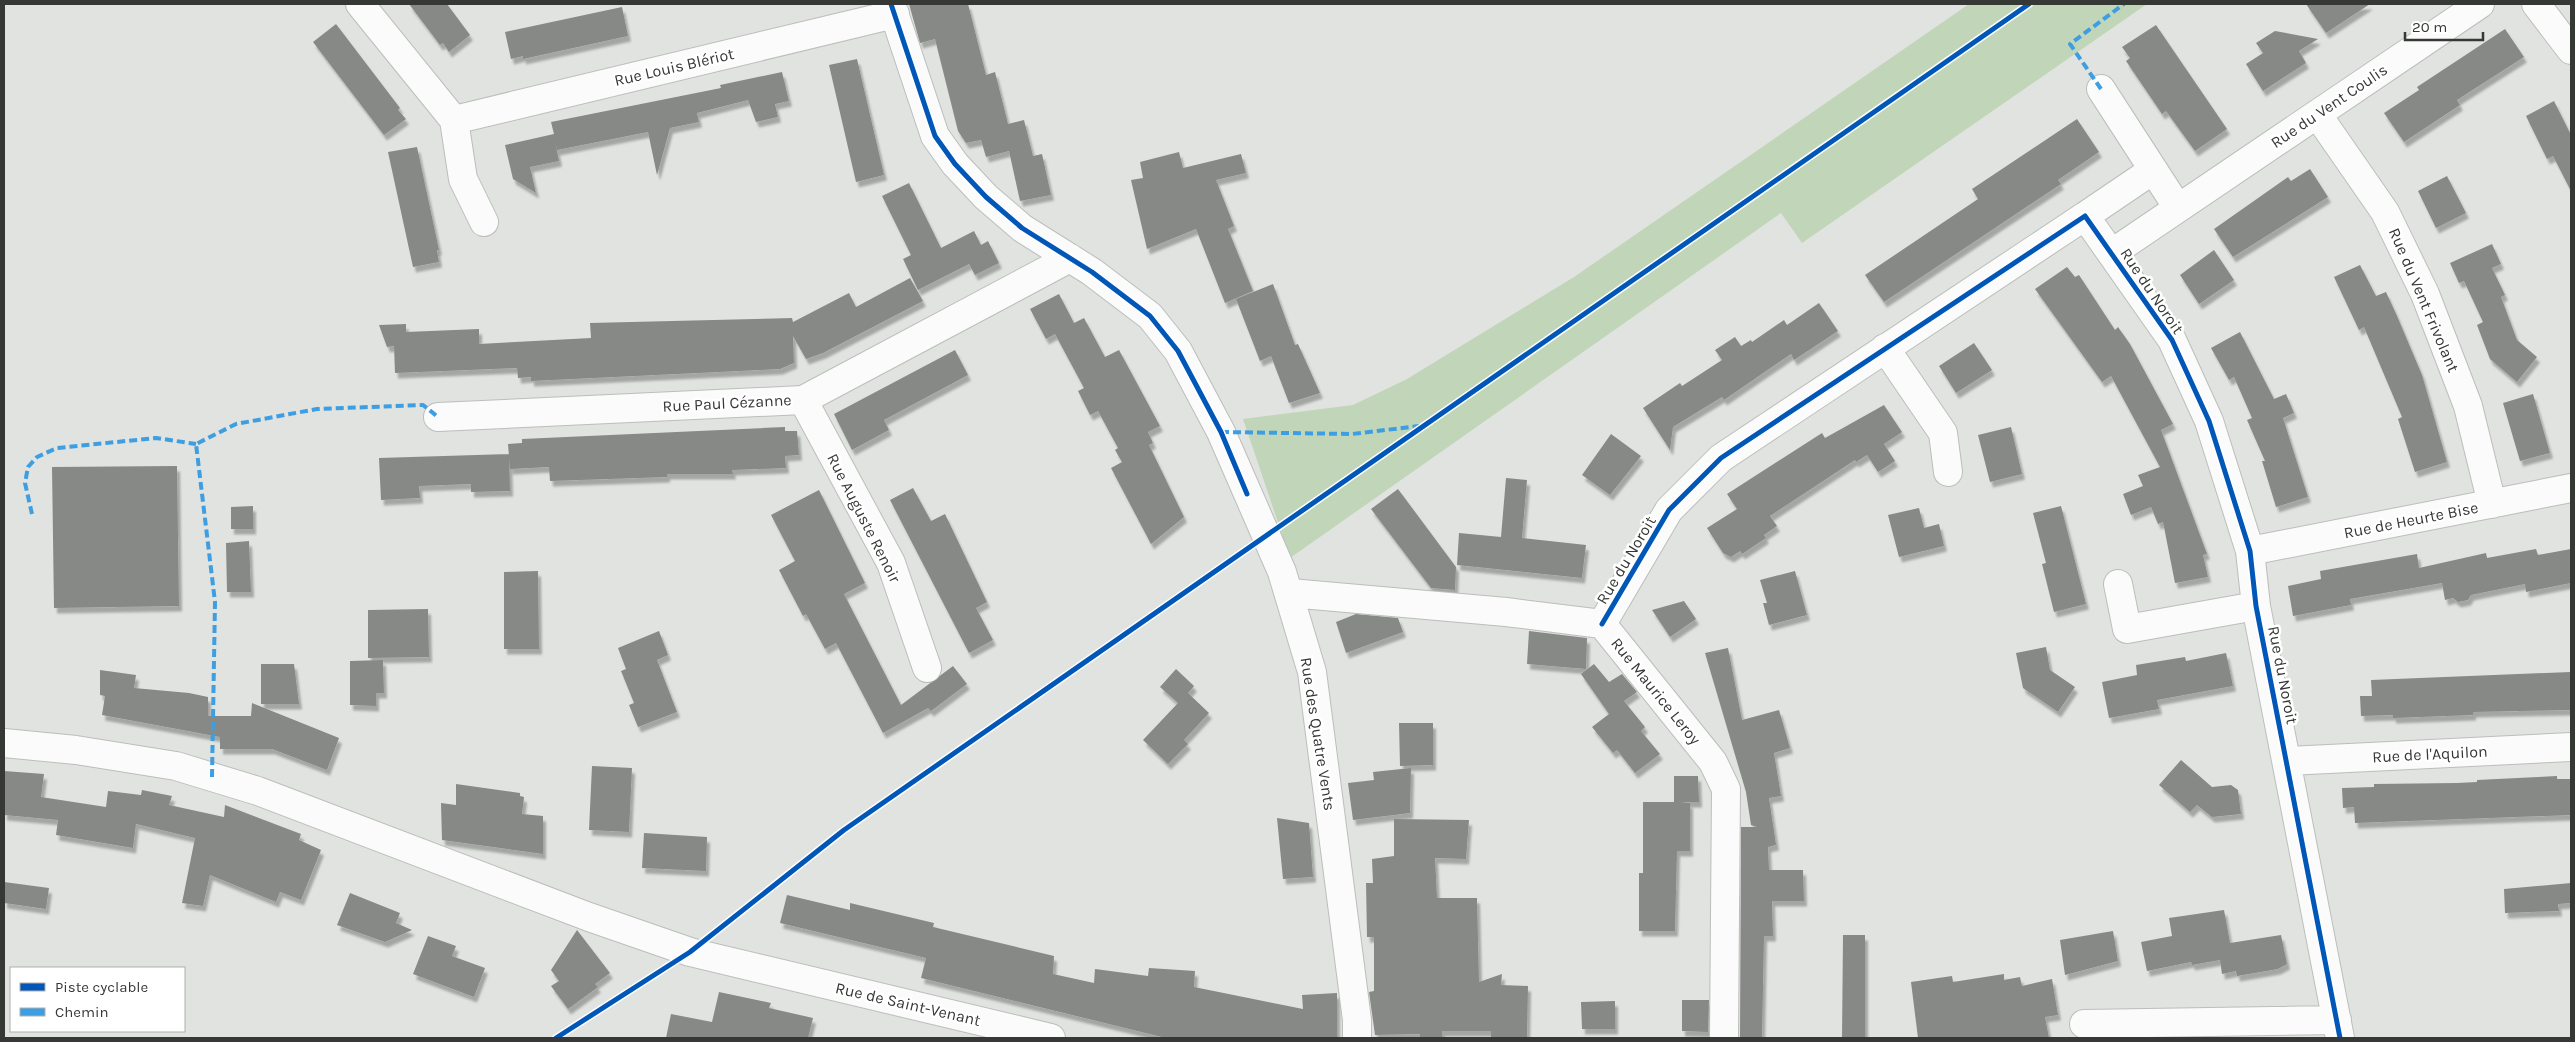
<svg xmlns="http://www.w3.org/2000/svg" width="2575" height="1042" viewBox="0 0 2575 1042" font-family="Karla,sans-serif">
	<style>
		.green { fill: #c1d6b9 }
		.building { fill: #878987; filter: url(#shadow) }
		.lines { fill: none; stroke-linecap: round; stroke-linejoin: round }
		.minor-casing { stroke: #bcbebb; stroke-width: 30 }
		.major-casing { stroke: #bcbebb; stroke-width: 30 }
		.minor { stroke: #fafbfa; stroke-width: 28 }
		.major { stroke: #fafbfa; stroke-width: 28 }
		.quiet { stroke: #3e9ee2; stroke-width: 4; stroke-dasharray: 8 4; stroke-linecap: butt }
		.cycleway-casing { stroke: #fff; stroke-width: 8 }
		.cycleway { stroke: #0057b8; stroke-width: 5 }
		.labels { text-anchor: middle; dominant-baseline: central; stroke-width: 5; stroke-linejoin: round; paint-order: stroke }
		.street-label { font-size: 16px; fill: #363836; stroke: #fff }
	</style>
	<defs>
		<filter id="shadow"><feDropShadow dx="3" dy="5.5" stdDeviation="1" flood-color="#0004"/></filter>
	</defs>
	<rect width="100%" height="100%" fill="#e0e3df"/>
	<path class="green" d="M1969 4H2147L1802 243 1781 213 1290 558 1243 419 1353 405 1407 379 1574 277Z"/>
	<path class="building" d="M409 4H447L470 35 449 52 443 43 440 45Z
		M909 4H968L986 75 995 72 1008 124 1024 120 1033 156 1042 154 1051 195 1020 201 1009 151 986 157 981 140 966 143 958 131 935 39 920 43Z
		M2306 4H2370L2326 33Z
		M622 7 628 36 523 59V56L511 59 505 32Z
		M336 24 400 108 398 110 406 119 384 135 313 42Z
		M2156 25 2227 129 2195 151 2166 111 2162 114 2126 61 2130 58 2122 47Z
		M2505 29 2524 57 2457 100 2460 105 2404 142 2384 113 2419 90 2417 87Z
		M2275 31 2318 39 2299 51 2306 63 2263 91 2246 64 2263 53 2256 43Z
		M857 59 884 175 856 182 829 65Z
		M782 72 789 101 775 104 778 117 756 122 748 100 697 113 699 122 670 128 657 175 648 132 557 150 555 141 559 161 530 167 536 193 513 179 505 145 554 134 551 122 721 88 720 85Z
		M2554 101 2571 135V191L2553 156 2547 159 2526 116Z
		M2077 119 2099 152 2058 180 2061 184 1884 302 1865 275 1978 199 1972 189Z
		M417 147 439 250H437L439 262 413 267 388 152Z
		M1179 152 1183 168 1241 154 1246 173 1216 180 1234 226 1228 229 1253 291 1225 303 1196 229 1147 249 1131 180 1143 178 1140 162Z
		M2310 169 2328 197 2233 257 2214 229 2288 177 2291 181Z
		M2447 176 2466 213 2436 228 2418 191Z
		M909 183 941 248 974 231 981 245 988 241 999 263 975 275 969 264 918 290 903 259 911 255 882 196Z
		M2492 244 2501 264 2492 268 2505 295 2501 297 2517 340 2537 357 2517 382 2490 359 2477 325 2483 322 2464 281 2459 283 2450 263Z
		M2214 250 2234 280 2199 304 2180 275Z
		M2360 265 2376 296 2386 292 2397 316 2422 375 2447 462 2415 472 2398 419 2402 417 2364 327 2359 330 2334 277Z
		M2067 267 2075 277 2079 275 2115 330 2118 327 2130 344 2173 424 2161 430 2207 554 2203 555 2208 577 2175 583 2163 522 2158 524 2151 507 2131 515 2123 494 2143 486 2138 475 2160 467 2111 376 2102 382 2035 289Z
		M910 278 923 301 823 353 806 359 793 336 794 363 780 369 531 381V377L518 378 517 368 395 373 394 346 387 347 379 325 406 324V332L479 329V344L591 338 590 323 792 318 793 322 849 293 856 307Z
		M1273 284 1295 345 1298 344 1320 393 1289 403 1271 356 1260 361 1236 299Z
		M1059 294 1074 323 1084 318 1105 357 1119 350 1160 426 1148 432 1153 443 1149 445 1184 517 1151 544 1111 468 1122 462 1115 450 1118 448 1098 411 1090 415 1078 391 1084 388 1055 334 1046 339 1030 309Z
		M1819 303 1838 331 1794 360 1791 354 1724 400 1722 397 1673 427 1670 450 1643 408 1680 383 1682 386 1722 360 1715 350 1735 337 1741 346 1751 340 1752 342 1784 320 1787 325Z
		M2240 332 2274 399 2286 394 2294 413 2283 418 2308 497 2276 507 2262 461H2265L2247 420 2252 418 2234 377 2229 380 2211 348Z
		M1974 343 1992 370 1956 393 1939 366Z
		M955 350 968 375 884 420 889 430 852 450 834 414Z
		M2533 394 2550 453 2520 461 2503 403Z
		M1884 405 1902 432 1884 444 1895 461 1878 472 1867 455 1856 462 1855 460 1770 516 1777 526 1764 535 1766 538 1742 554 1740 551 1731 557 1723 553 1707 528 1737 509 1727 494 1822 433 1825 438Z
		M785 427V431H797L799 455 785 456 786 468 732 470 733 474H667V477L550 481 549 467 510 469 508 444 522 443V439Z
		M2011 427 2022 474 1990 482 1978 435Z
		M1611 434 1641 456 1610 495 1582 475Z
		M509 454 510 491 471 492V484L419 486 420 498 381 500 379 458Z
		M177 466 179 606 54 608 52 467Z
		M1506 478 1527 480 1522 538 1586 545 1582 578 1457 565 1459 533 1501 537Z
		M913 488 931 521 945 514 987 602 976 608 993 640 969 653 890 500Z
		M1398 489 1456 567 1455 590 1431 588 1371 509Z
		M819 490 865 583 844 594 901 705 953 666 967 684 931 711 928 708 883 733 836 643 825 649 806 614 803 616 779 570 795 561 771 515Z
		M253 506V529H231V507Z
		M2061 506 2086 604 2054 612 2042 564 2046 563 2033 513Z
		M1919 508 1924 528 1939 524 1944 546 1899 557 1888 515Z
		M249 541 251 592H227L226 543Z
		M2536 549 2538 555 2571 549V583L2526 592 2525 584 2471 595 2468 600 2458 602 2453 598 2445 600 2442 583 2350 599 2351 605 2293 616 2288 586 2321 579 2320 571 2417 554 2419 568 2486 553 2487 558Z
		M538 571 539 649H504V572Z
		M1795 571 1807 615 1769 625 1763 603H1767L1760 580Z
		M1684 601 1696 619 1670 637 1652 610Z
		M428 609 429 657 368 658V610Z
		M1356 614 1398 618 1403 632 1346 653 1336 622Z
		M659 631 668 655 657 660 677 712 638 727 629 705 634 703 621 671 626 669 618 648Z
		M1529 631 1587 638 1586 669 1527 664Z
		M2046 647 2050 670 2075 687 2058 712 2023 688 2016 653Z
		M1728 648 1742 720 1779 710 1790 748 1774 753 1781 796 1769 798 1776 845 1768 847 1769 870H1803L1804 901H1772L1773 936H1764L1762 1038H1740L1741 827H1757L1751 825 1746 792 1705 653Z
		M2226 653 2233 686 2157 700 2159 709 2109 718 2102 682 2137 675 2136 665 2185 657 2186 661Z
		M383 660 384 693H376V706L350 705V661Z
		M261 664H294L299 704H261Z
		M1594 664 1609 682 1622 674 1637 692 1624 701 1645 727 1641 731 1660 754 1635 773 1617 750 1613 753 1592 727 1609 714 1581 674Z
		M1176 669 1194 686 1188 693 1209 713 1184 740 1188 744 1168 764 1143 740 1178 703 1160 687Z
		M100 670 136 675 134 688 189 693 208 697V716H251L252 703 339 738 327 770 272 749H220V737L102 715 105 696 100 695Z
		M2571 672V710L2473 712V715L2393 718V715L2361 716 2360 696H2372L2371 680Z
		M1399 723H1433V765L1400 766Z
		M2181 760 2212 787 2231 785 2238 790 2241 814 2212 817 2197 805 2190 812 2159 785Z
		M592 766 632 768 629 832 589 830Z
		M1411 768 1410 813 1353 820 1348 783 1374 780 1373 772Z
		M4 771 44 774 41 797 106 807 108 791 141 795 142 790 172 796 169 805 224 817 225 805 301 834 299 840 321 850 301 900 280 892 276 902 210 875 203 906 182 903 195 838 136 824 133 848 56 835 58 820 4 815Z
		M1674 776H1698L1699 802H1680L1690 803V851H1677L1675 931H1639V873H1643V802H1674Z
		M2557 776V779H2571V815L2355 823 2354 807 2343 808 2342 788 2374 787V784L2457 783 2477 782V780Z
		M456 784 520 793V796L524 797 522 814 543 816V854L442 840 441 803 456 805Z
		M1277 818 1309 823 1313 877 1283 879Z
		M1394 819 1469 820 1466 859 1435 858 1437 898H1477L1479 982 1502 974 1501 985 1528 986 1527 1038H1491V1031H1442V1038H1420V1034L1375 1035 1369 992 1374 991V937H1367L1366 883H1373L1372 859 1394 856Z
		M644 833 707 837 706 871 642 868Z
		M4 882 49 888 46 909 4 903Z
		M2571 883V903L2558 904 2559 911 2505 913 2504 889Z
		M350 893 400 913 396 923 412 930 385 942 337 925Z
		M787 895 850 910V903L934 923 933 927 1054 956 1053 974 1094 983 1095 969 1148 976 1149 968 1195 971 1194 987 1303 1009 1302 995 1337 993V1038H1166L921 978 926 958 780 923Z
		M2224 910 2230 943 2281 935 2287 964 2278 969 2237 976 2236 971 2222 974 2220 960 2192 965 2191 962 2147 971 2141 942 2172 936 2169 918Z
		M577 930 610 973 595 984 598 987 568 1009 551 986 559 981 551 970Z
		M2113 931 2118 961 2065 975 2060 940Z
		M1843 935H1865V1038H1842Z
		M428 936 456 946 452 956 485 968 474 997 413 974Z
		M2004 974V980L2020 977 2022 986 2052 979 2058 1015 2045 1017 2049 1038H1918L1911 982 1952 976 1953 982Z
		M719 992 771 1003 769 1008 813 1018 808 1038H666L671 1014 712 1022Z
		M1682 1000H1709L1708 1032 1682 1031Z
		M1615 1001V1029H1582L1581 1002Z"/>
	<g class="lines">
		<defs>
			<path id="minor" d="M360 4 454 120 463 179 484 222
				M891 4 935 136 955 164 986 197 1022 228 1092 272 1150 316 1178 351 1221 432 1282 572 1312 672 1357 1020V1038
				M2536 4 2571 50
				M2101 89 2178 208
				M2317 114 2385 212 2425 294 2468 406 2492 504
				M454 120 895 14
				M2085 216 2153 170
				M2112 253 2480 4
				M1885 348 1943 433 1948 472
				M803 400 891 563 927 668
				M438 417 803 400 1070 258
				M2250 551 2571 488
				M2118 584 2127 629 2256 606
				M1290 593 1506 612 1602 624 1713 762 1726 789 1724 1038
				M1602 624 1669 510 1721 458 2085 216 2172 340 2209 421 2250 551 2256 606 2340 1038
				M2288 761 2571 747
				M2084 1024 2337 1020"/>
			<path id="major" d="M4 743 76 750 176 766 258 791 589 917 690 952 1051 1038"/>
		</defs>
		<use href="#minor" class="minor-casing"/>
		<use href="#major" class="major-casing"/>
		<use href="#minor" class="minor"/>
		<use href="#major" class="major"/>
		<path class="quiet" d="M2101 89 2070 44 2124 4
			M1221 432 1352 434 1419 426
			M32 514 25 483 28 467 37 457 57 448 156 438 196 444
			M212 777 215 602 196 444 236 424 317 409 423 405 438 417"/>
		<defs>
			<path id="cycleway" d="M891 4 935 136 955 164 986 197 1022 228 1092 272 1150 316 1178 351 1221 432 1247 494
				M1602 624 1669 510 1721 458 2085 216 2172 340 2209 421 2250 551 2256 606 2340 1038
				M556 1038 690 952 844 830 2029 4"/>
		</defs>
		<use href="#cycleway" class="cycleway-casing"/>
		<use href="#cycleway" class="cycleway"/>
	</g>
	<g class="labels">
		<g class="street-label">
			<text transform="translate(674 67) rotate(-13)">Rue Louis Blériot</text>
			<text transform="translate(2329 106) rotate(-34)">Rue du Vent Coulis</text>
			<text transform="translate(2152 291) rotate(56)">Rue du Noroit</text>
			<text transform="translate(2424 300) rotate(67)">Rue du Vent Frivolant</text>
			<text transform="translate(727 403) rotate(-3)">Rue Paul Cézanne</text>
			<text transform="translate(864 518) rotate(63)">Rue Auguste Renoir</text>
			<text transform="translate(2411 520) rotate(-11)">Rue de Heurte Bise</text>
			<text transform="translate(1626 560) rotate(-59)">Rue du Noroit</text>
			<text transform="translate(2283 675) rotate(79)">Rue du Noroit</text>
			<text transform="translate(1656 691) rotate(51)">Rue Maurice Leroy</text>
			<text transform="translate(1318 734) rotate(81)">Rue des Quatre Vents</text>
			<text transform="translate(2430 754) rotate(-3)">Rue de l'Aquilon</text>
			<text transform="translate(908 1004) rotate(13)">Rue de Saint-Venant</text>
		</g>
	</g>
	<rect width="2575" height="1042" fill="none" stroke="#363836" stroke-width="10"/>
	<rect x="10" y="967" width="175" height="65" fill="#ffffff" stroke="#afafaf"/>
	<rect x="20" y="983" width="25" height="8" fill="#0057b8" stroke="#afafaf"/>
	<text x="55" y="992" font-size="15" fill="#363836">Piste cyclable</text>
	<rect x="20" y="1008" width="25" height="8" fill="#3e9ee2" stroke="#afafaf"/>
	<text x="55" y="1017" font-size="15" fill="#363836">Chemin</text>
	<path d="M2405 32v8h78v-8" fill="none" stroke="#363836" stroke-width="2.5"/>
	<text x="2412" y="32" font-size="15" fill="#363836" stroke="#ffffff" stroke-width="4" paint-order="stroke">20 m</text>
</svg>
